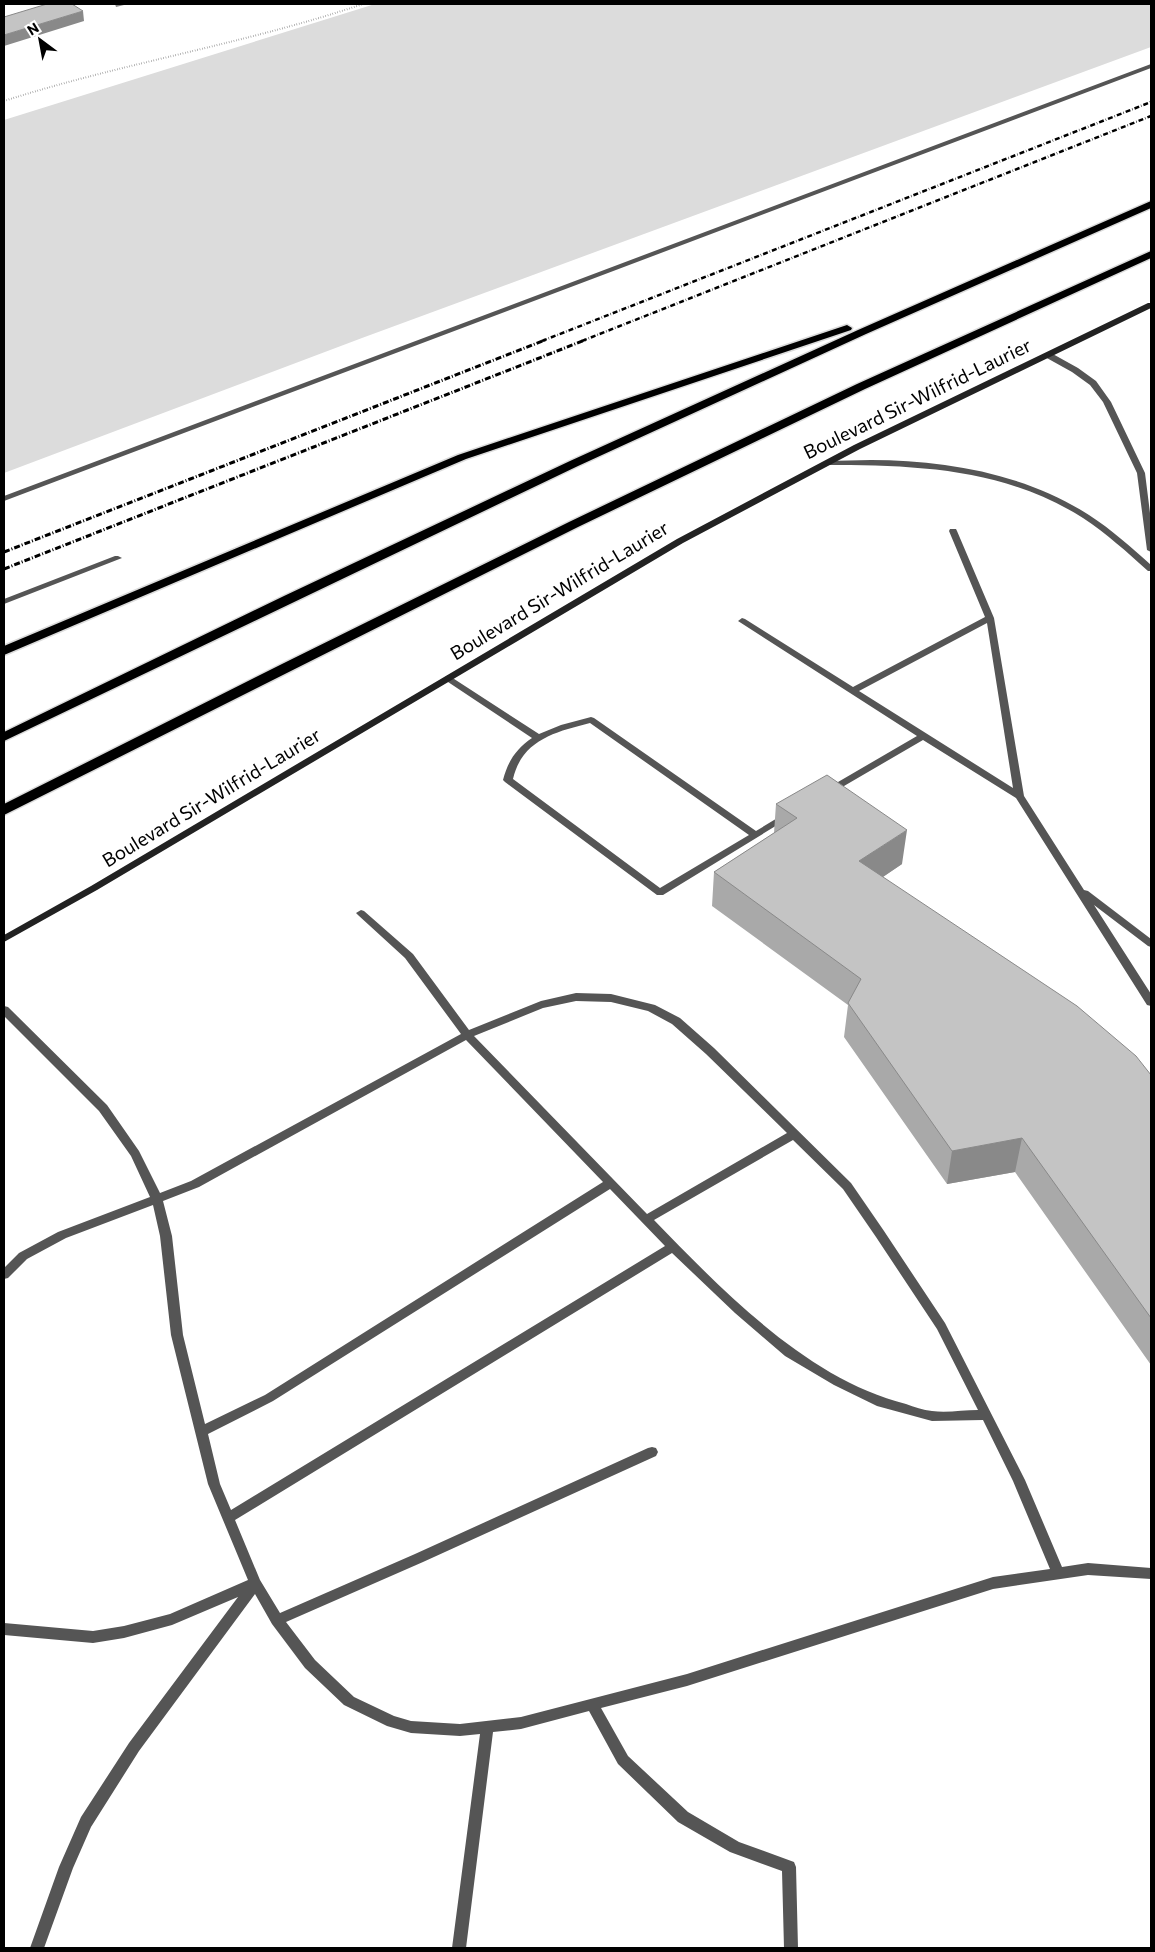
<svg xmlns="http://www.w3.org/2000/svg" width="1155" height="1952" viewBox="0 0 1155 1952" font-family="Commissioner,sans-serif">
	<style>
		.green { fill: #dcdcdc }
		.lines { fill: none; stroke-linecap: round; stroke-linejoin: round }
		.highway-casing { stroke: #dbdbdb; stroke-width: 3 }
		.path { stroke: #777; stroke-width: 2; stroke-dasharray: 0.5 2; stroke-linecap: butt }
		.lane { fill: #555; fill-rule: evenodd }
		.secondary { fill: #222; fill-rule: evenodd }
		.highway { fill: #000; fill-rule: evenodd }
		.rail-far1 { stroke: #000; stroke-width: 2.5; stroke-dasharray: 5 2 0.5 2; stroke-linecap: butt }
		.rail { stroke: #000; stroke-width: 3; stroke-dasharray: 6 2 1 2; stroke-linecap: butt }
		.wall { fill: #a9a9a9 }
		.shaded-wall { fill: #898989 }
		.building { fill: #c4c4c4; stroke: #898989 }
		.labels { text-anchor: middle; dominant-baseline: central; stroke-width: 4.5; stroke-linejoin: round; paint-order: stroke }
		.street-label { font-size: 19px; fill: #000; stroke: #fff }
	</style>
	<rect width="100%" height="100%" fill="#fff"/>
	<path class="green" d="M375 4H1151V47L362 338 4 473V120Z"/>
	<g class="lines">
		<defs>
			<path id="highway" d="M1151 201V208L866 334 578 466 4 741V732L284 596 570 461 858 330Z
				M1151 251V258L865 389 578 527 4 815V804L284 663 569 522 857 384Z
				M847 325 852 328 851 330 466 459 4 655V646L458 455Z"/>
		</defs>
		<use href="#highway" class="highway-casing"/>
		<path class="path" d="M4 101C122 63 245 44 363 4"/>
		<path class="lane" d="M1151 64V68L4 501V496Z
			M1045 353H1051L1078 368 1096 381 1111 402 1145 473 1151 521V552L1147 550 1137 473 1103 402 1090 385 1072 372 1045 357Z
			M871 460C945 460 1026 474 1089 515 1112 530 1131 547 1151 565V571H1148C1127 552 1107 534 1083 518 1004 468 916 465 826 465L822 463 826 461Z
			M950 529H956L957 531 994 618 1024 796 1084 890 1088 891 1151 939V947L1148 946 1094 905 1151 994V1006L1147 1005 1016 798 923 740 832 793H826L824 791 826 789 917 736 738 621 742 618 745 619 853 687 985 617 949 531ZM987 623 1013 788 859 691Z
			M115 556H118L122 558 4 604V599Z
			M448 675 539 734 561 725 591 717 594 718 756 831 784 814H790L792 816 663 895H657L505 782 503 780C508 761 516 749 532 738L445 680 444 678ZM590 723 749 835 660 888 513 779C522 740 555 732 590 723Z
			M361 910 364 911 413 954 469 1030 541 1001 576 993 611 994 655 1005 680 1018 714 1048 851 1183 884 1231 945 1323 1025 1480 1062 1567 1088 1563 1151 1568V1579L1088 1575 993 1589 687 1686 601 1708 628 1756 688 1812 739 1842 794 1862 796 1867 798 1948H784L782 1871 730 1852 678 1822 618 1764 589 1711 521 1729 493 1732 466 1948H452L480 1734 460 1736 411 1733 387 1726 344 1705 305 1668 272 1624 255 1594 139 1751 91 1827 73 1868 44 1948H30L59 1867 81 1817 129 1743 238 1597 172 1625 124 1638 93 1643 4 1635V1623L93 1631 124 1626 170 1614 248 1580 208 1484 171 1335 160 1236 153 1205 66 1238 27 1259 8 1278 4 1279V1268L19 1253 58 1232 150 1197 131 1156 99 1111 4 1016V1006L8 1007 107 1105 139 1151 160 1193 191 1181 461 1034 405 958 358 915 356 913ZM576 1001 611 1002 648 1011 672 1024 706 1054 787 1133 647 1214 474 1036 543 1008ZM466 1040 603 1182 265 1395 205 1424 183 1335 172 1236 163 1201 199 1187ZM793 1140 843 1189 876 1237 937 1329 978 1410C963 1410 947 1413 932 1411 923 1410 914 1407 906 1404 807 1379 723 1291 654 1220ZM610 1189 665 1246 231 1510 220 1484 208 1434 273 1401ZM672 1253 735 1313 785 1356 834 1385 877 1406 932 1421 983 1420 1013 1481 1050 1569 993 1577 687 1674 521 1717 460 1724 411 1721 394 1716 354 1697 315 1660 286 1622 423 1562 656 1456 658 1452 656 1448 652 1447 648 1448 415 1554 280 1613 260 1580 235 1520Z"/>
		<path class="secondary" d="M1148 303H1151V308L860 449 683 543 97 890 4 942V935L91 886 677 539 854 445Z"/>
		<use href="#highway" class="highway"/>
		<path class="rail-far1" d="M542 341 1151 102
			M582 341 1151 116"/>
		<path class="rail" d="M4 552 545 340
			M4 569 585 340"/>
	</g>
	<path class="wall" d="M776 804 902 864 883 877 1151 1075V1365L1015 1172 947 1184 844 1037 848 1005 712 906 714 872 774 833Z"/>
	<path class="shaded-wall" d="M115 4H128L116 7Z
		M83 11 84 21 4 46V35Z
		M907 830 902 864 856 895 859 861Z
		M1022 1138 1015 1172 947 1184 952 1151Z"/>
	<path class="building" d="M47 4H72L83 11 4 35V17Z
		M827 775 907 830 859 861 1077 1006 1136 1056 1151 1075V1318L1022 1138 952 1151 848 1003 861 979 714 872 797 818 776 804Z"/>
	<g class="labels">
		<g class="street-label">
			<text transform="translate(917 398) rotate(-26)">Boulevard Sir-Wilfrid-Laurier</text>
			<text transform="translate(559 590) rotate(-31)">Boulevard Sir-Wilfrid-Laurier</text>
			<text transform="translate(211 797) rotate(-31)">Boulevard Sir-Wilfrid-Laurier</text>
		</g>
	</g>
	<rect width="1155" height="1952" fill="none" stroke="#000000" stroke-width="10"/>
	<g transform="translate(40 40) rotate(328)" stroke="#ffffff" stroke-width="4" paint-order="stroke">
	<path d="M0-4L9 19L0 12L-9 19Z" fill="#000000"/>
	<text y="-8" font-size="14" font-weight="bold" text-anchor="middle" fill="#000000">N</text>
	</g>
</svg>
